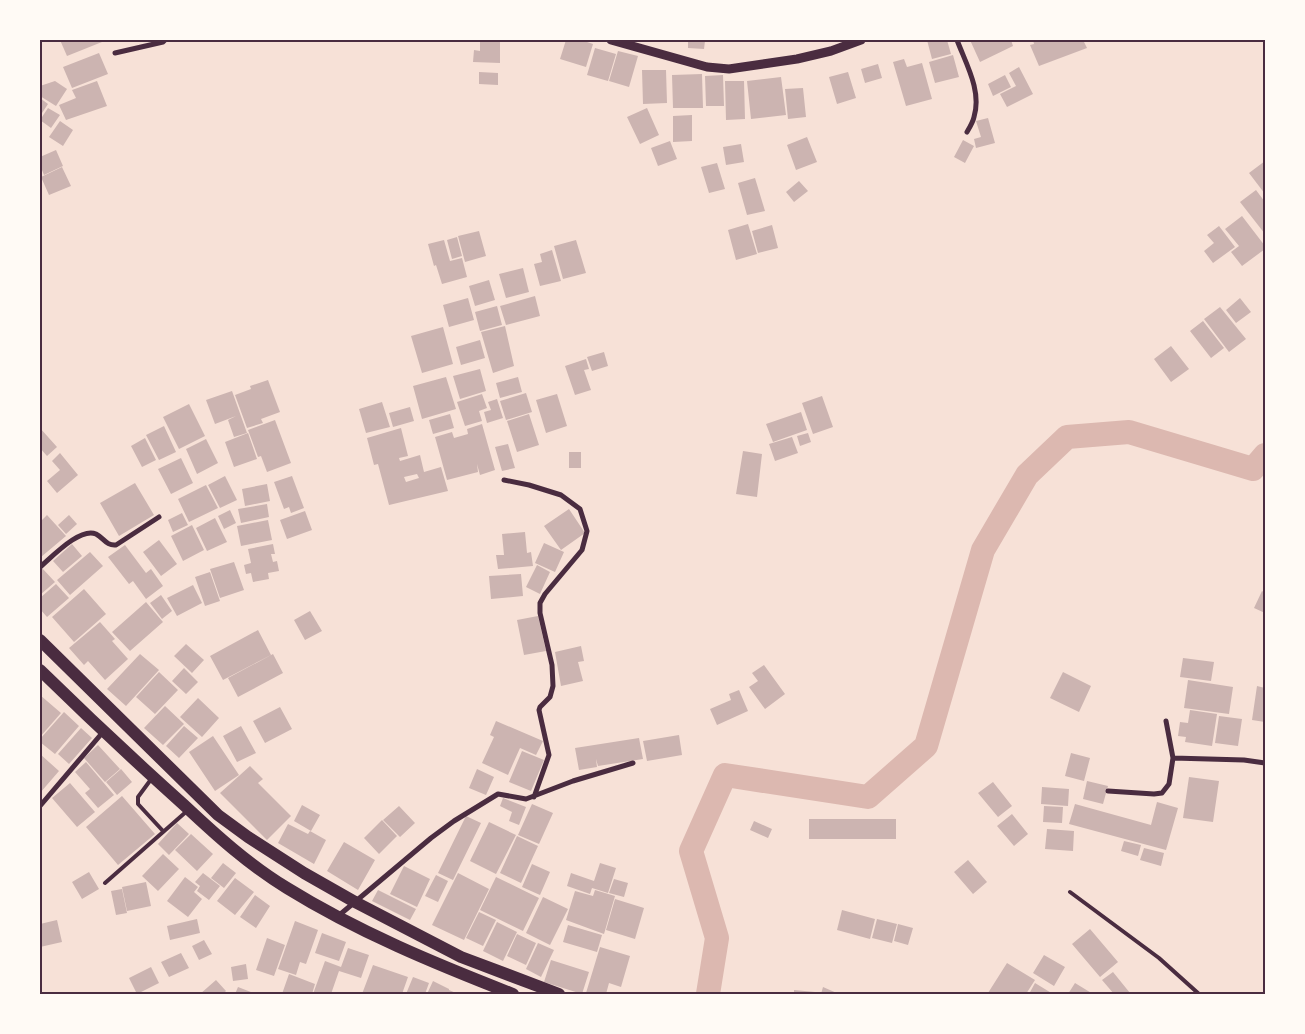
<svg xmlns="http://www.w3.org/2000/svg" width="1305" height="1034" viewBox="0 0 1305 1034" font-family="'PT Sans Narrow',sans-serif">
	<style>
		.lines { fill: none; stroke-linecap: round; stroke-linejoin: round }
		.river { stroke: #dcb8b0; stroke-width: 24 }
		.building { fill: #ccb4b1; fill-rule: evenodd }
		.service { stroke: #4a2c40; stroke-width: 4 }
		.minor { stroke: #4a2c40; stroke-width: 5 }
		.tertiary { stroke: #4a2c40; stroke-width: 9 }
		.trunk { stroke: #4a2c40; stroke-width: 12 }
		.neatline { fill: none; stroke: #4a2c40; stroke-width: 2 }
	</style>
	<rect width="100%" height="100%" fill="#f7e1d7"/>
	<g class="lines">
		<path class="river" d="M708 994 717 938 691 851 725 775 868 797 926 746 983 550 1027 475 1067 437 1129 432 1253 469 1265 455"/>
	</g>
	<path class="building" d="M60 40H101L102 42 67 56Z
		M480 40H500V63L473 62 474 50 480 51Z
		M566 40H581L593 44 586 67 560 59Z
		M688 40 705 41 704 49 688 48Z
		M927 40H947L951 54 932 59Z
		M970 40H1011L1013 46 980 62Z
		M1033 40H1083L1087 48 1039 66 1030 45 1034 44Z
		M595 48 616 54 608 81 587 75Z
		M618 51 638 56 629 87 609 81Z
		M99 53 108 74 72 88 63 67Z
		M953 55 959 77 935 83 929 62Z
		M904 59 907 67 922 63 932 99 906 106 893 62Z
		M878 64 882 78 865 83 861 69Z
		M1019 67 1033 94 1007 107 1000 94 1016 86 1009 73Z
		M642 70H666L667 103 643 104Z
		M479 72 498 73V85L479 84Z
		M848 72 856 98 837 104 829 77Z
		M702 74 703 108H673L672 75Z
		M723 75 724 106H706L705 76Z
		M1005 75 1011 87 993 96 988 84Z
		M781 77 786 115 751 119 747 81Z
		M55 81 67 89 56 106 40 96V86Z
		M97 81 107 106 66 120 59 105 76 98 72 90Z
		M725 81H744L745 119 726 120Z
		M803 88 806 117 788 119 785 89Z
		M40 98 48 104 40 116Z
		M48 108 60 115 51 128 40 120Z
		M647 108 659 135 640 144 627 117Z
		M692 115V141L673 142V116Z
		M988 118 995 143 976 148 974 139 981 137 976 121Z
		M60 121 73 130 63 146 49 137Z
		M807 137 817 162 796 170 787 145Z
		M963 140 974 146 965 163 954 157Z
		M670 141 677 159 658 166 651 148Z
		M741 144 744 162 726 165 723 147Z
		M56 150 63 166 44 175 40 165V157Z
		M1265 161V194L1249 173Z
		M717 163 725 189 709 193 701 167Z
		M62 167 71 186 49 195 41 177Z
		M755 178 765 211 747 215 738 183Z
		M799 181 808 191 794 202 786 192Z
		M1256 190 1265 202V234L1240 202Z
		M1242 216 1265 246V249L1242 266 1231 252 1239 246 1225 229Z
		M748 224 757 254 736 260 728 230Z
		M772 225 778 248 758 253 752 231Z
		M1219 226 1235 247 1213 263 1204 251 1214 243 1207 235Z
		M479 231 486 256 465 262 458 236Z
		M457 237 462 256 452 259 447 240Z
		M444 240 450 261 462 258 467 277 442 284 436 265 434 266 428 244Z
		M576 240 586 273 563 279 554 246Z
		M552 250 561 281 540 286 534 264 542 262 540 254Z
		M523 268 529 292 506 298 499 274Z
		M489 280 495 300 475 306 469 286Z
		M535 296 540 316 506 325 500 306Z
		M468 298 474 320 449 327 443 305Z
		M1240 298 1251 312 1236 323 1226 310Z
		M497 306 502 325 480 331 475 312Z
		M1220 307 1246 339 1229 352 1204 319Z
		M1203 321 1224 348 1211 358 1190 331Z
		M505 326 514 366 493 373 481 332Z
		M443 327 453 364 422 373 411 336Z
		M480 340 485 358 461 365 456 347Z
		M1171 346 1189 369 1171 382 1154 359Z
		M604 352 608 366 592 371 587 357Z
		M586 359 589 369 584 370 591 390 575 395 565 366Z
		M480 369 486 391 460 399 453 376Z
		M446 377 456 409 422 419 413 386Z
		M518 377 522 392 500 398 496 383Z
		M268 380 280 412 261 419 263 423 247 428 235 395 251 389 250 386Z
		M232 391 247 433 234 437 228 420 236 416 215 424 206 400Z
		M526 393 532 412 506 420 500 401Z
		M482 394 487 408 479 411 482 421 465 426 457 402Z
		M557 394 567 426 546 433 536 400Z
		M822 396 833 427 813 434 802 403Z
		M497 399 503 418 487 423 484 412 491 410 488 402Z
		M382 402 390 427 366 433 359 409Z
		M189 404 205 436 179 449 163 417Z
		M410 407 414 421 393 427 389 413Z
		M801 412 807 430 773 442 766 424Z
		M450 414 454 428 433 434 429 420Z
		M529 414 539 445 517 452 507 421Z
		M275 420 291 463 267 472 261 456 258 457 248 430Z
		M482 424 495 470 480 475 477 464 478 472 447 480 435 437 452 432 454 438 468 434 467 429Z
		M164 426 176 452 159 460 146 435Z
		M40 428 57 447 47 456 40 448Z
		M401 428 408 456 399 458 400 461 420 455 424 472 441 467 448 491 389 505 378 464 374 465 367 438ZM417 474 419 478 406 482 404 477Z
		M248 433 257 459 234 467 225 442Z
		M808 433 811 442 800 446 797 436Z
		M792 437 798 453 775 461 769 444Z
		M145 438 156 460 142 467 131 446Z
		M206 439 218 463 197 474 186 449Z
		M508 444 515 468 502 471 495 447Z
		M743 451 762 454 757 497 736 494Z
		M569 452H581V468H569Z
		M60 453 78 475 57 493 47 481 60 470 52 461Z
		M181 458 193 483 171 494 158 469Z
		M225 476 237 500 220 508 208 485Z
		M292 476 304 508 291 513 289 507 284 509 274 482Z
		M135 483 154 515 119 536 100 503Z
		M267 484 270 501 245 506 242 489Z
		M206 485 218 508 189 522 178 499Z
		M267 504 269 517 241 523 238 509Z
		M569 509 585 533 561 550 544 526Z
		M230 510 236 523 224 529 218 516Z
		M305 511 312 530 287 539 280 520Z
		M182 513 188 525 173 532 168 520Z
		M47 515 66 536 41 557 40 522Z
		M69 515 77 524 66 534 58 525Z
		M215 518 227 542 207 551 196 528Z
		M268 520 272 540 241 546 237 526Z
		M192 525 204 550 183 561 171 536Z
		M525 532 527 553 531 552 533 566 498 569 496 555H504L502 534Z
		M159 540 177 564 161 576 143 552Z
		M544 543 564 552 555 572 535 563Z
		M72 544 82 556 63 572 53 561Z
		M273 544 275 554H271L273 562 277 561 279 571 268 573 269 579 253 582 251 573 246 574 244 565 251 563 248 549Z
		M125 545 146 573 151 569 163 586 146 599 133 581 129 584 108 557Z
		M90 552 103 566 70 595 57 580Z
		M234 562 244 590 220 598 210 569Z
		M537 565 550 572 540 594 526 587Z
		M42 568 55 582 40 595V570Z
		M210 572 220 601 205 606 195 577Z
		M521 574 523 596 491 599 489 576Z
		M56 584 69 598 47 617 40 609V598Z
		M193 585 202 603 177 616 167 598Z
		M84 589 106 614 74 642 52 617Z
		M1262 591 1265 593V613L1254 608Z
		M161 595 172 611 162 619 150 603Z
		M146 602 163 622 130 651 112 632Z
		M310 611 322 631 305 640 294 620Z
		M538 616 546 651 524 655 517 620Z
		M100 622 115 639 112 641 128 659 105 680 88 661 84 665 69 648Z
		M258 630 271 655 223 680 210 656Z
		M186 644 204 660 192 673 174 656Z
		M581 646 584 661 578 662 583 681 561 686 555 652Z
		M140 654 159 670 126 706 107 689Z
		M273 654 283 673 238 697 228 678Z
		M1183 658 1214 662 1211 681 1180 677Z
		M764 665 785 694 765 709 749 687 758 681 752 673Z
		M184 668 198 682 186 694 172 681Z
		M159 672 178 690 155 714 136 697Z
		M1063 672 1091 686 1079 712 1050 698Z
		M1188 680 1233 687 1229 714 1184 708Z
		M1257 686 1265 688V722L1252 720Z
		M739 690 748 711 717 725 710 709 731 700 729 694Z
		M40 695 61 713 40 737Z
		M198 698 219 718 202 737 180 717Z
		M165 706 184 724 163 745 144 728Z
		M280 707 292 729 265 743 253 721Z
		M1190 710 1217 714 1212 746 1185 742 1186 737 1178 736 1180 722 1188 723Z
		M64 712 79 726 55 754 40 742V739Z
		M1219 716 1242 719 1238 746 1215 743Z
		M496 721 543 741 536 755 520 748 508 775 482 763 494 737 490 735Z
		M184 726 198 738 179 758 166 746Z
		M241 726 256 753 237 762 223 736Z
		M81 728 92 738 69 764 58 754Z
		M679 735 682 755 647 761 643 741Z
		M213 736 239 775 215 791 189 752Z
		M639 738 643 759 598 766 596 759 597 767 579 770 575 748Z
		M98 745 120 769 105 782 84 758Z
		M522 751 544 760 531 791 509 782Z
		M1071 753 1090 758 1084 781 1065 776Z
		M40 754 59 771 40 793Z
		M86 762 114 795 98 808 85 793 90 789 75 772Z
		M250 766 263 779 258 783 291 816 267 840 220 793Z
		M121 769 132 782 117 795 106 782Z
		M477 769 494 777 486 795 469 788Z
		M1189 777 1219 781 1213 822 1183 818Z
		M1087 781 1108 786 1103 804 1083 799Z
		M993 782 1012 806 998 817 978 793Z
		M70 783 95 812 77 827 52 798Z
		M1042 787 1069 789 1068 806 1041 804Z
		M122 796 155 834 118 865 86 827Z
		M503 798 526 807 519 825 509 821 512 812 500 806Z
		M1157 802 1178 808 1166 850 1069 824 1075 804 1151 825Z
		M532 804 553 813 539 844 518 835Z
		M302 805 320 815 311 831 294 821Z
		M399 806 415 823 400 837 383 820Z
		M1044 806 1063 807 1062 823 1043 822Z
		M1012 814 1028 834 1014 846 997 826Z
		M466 816 481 823 453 880 438 873Z
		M809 819H896V839H809Z
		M382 820 397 836 379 854 364 838Z
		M754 821 772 829 768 838 750 830Z
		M489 822 516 835 496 874 470 861Z
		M177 823 189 834 169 855 158 844Z
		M288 824 308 834 310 831 326 840 314 864 278 843Z
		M1047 829 1074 831 1073 851 1045 849Z
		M191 834 213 854 197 871 175 850Z
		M517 836 538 846 521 883 500 873Z
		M1124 841 1141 845 1138 856 1121 851Z
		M344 842 375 860 358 890 327 871Z
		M1144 848 1164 853 1161 866 1140 860Z
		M163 854 179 869 158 891 142 876Z
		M968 860 987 882 973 894 954 872Z
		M223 863 236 873 224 888 211 878Z
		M600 863 616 868 608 893 592 888 590 894 567 886 571 873 594 881Z
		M532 864 550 872 540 895 522 887Z
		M404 866 430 879 417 907 390 894Z
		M89 872 99 889 82 899 72 882Z
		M203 873 220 886 209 900 197 891 200 886 195 882Z
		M458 873 489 889 464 940 432 925Z
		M436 875 448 881 438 902 425 896Z
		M185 877 198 887 194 892 202 899 188 917 167 901Z
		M496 877 539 898 523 931 480 910Z
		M235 878 254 892 235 915 217 901Z
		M614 879 628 883 624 897 609 893Z
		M146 882 151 906 127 911 122 887Z
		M122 889 127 913 116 915 111 891Z
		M378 890 416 909 410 920 372 901Z
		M595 890 615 896 604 934 566 920 575 891 593 896Z
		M255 895 270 906 256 928 240 917Z
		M543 897 568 909 550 945 526 933Z
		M615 899 644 908 635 939 606 930Z
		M842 910 875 919 870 939 837 930Z
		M479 912 496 920 483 946 466 938Z
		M197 919 200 933 170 940 167 926Z
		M877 919 897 924 892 943 872 938Z
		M57 920 62 942 40 947V924Z
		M295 921 318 930 306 964 300 962 296 975 278 969Z
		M497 922 517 932 503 961 483 951Z
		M898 924 913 928 908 945 894 941Z
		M568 925 602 935 597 952 563 942Z
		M1090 929 1118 962 1100 977 1072 944Z
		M322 933 346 942 339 961 315 953Z
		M517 934 536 943 526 965 507 956Z
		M267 938 285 945 274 976 256 970Z
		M204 940 212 954 199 960 192 946Z
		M538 943 554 950 541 977 526 969Z
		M600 947 630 956 621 987 609 983 606 994H588L586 993Z
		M348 948 369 955 361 978 339 971 331 994H313L325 961 341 967Z
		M181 953 189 968 169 977 161 962Z
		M1044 955 1065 967 1054 986 1033 973Z
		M551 960 589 972 582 994 544 982Z
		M1007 963 1035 980 1026 994 988 993Z
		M246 964 248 979 233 981 231 967Z
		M373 965 408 977 402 994H362Z
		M151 967 159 983 137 994 129 978Z
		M1113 972 1130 993 1128 994H1114L1102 980Z
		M289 974 315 984 312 994H282Z
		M413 977 429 983 425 994H406Z
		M216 980 226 991 223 994H200Z
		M433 981 449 989V990L458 994H427Z
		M1035 983 1053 994H1029Z
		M1075 983 1093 994H1068Z
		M238 987 256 994H235Z
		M823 987 839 994H821Z
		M794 990 815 992V994H794Z"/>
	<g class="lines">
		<path class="service" d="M152 778 138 797V804L163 831
			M105 883 187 811
			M1070 892 1159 958 1199 994"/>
		<path class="minor" d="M957 40C966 64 982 91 974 117 973 122 970 127 967 132
			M115 53 163 42 165 40
			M504 480 529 485 561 495 580 509 587 531 582 550 545 594 540 603V613L552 665 553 686 550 697 540 707 539 710 549 755 534 797
			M40 567C52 557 80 527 96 534 104 538 106 546 116 545L159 517
			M1166 721 1173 758
			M1108 791 1154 794 1162 793 1169 784 1173 758 1244 760 1265 763
			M40 806 103 732
			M337 917 431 838 454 821 498 794 526 799 573 781 633 763"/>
		<path class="tertiary" d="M611 40 707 67 729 69 797 59 831 51 861 40"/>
		<path class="trunk" d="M40 640 218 815 248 837 304 873 355 902 461 957 559 994
			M40 670C87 716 135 761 184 805 216 835 249 865 287 888 358 932 436 964 513 994"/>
	</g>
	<rect width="1305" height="1034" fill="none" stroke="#fffaf5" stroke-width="82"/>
	<rect x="41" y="41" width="1223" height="952" class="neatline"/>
</svg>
